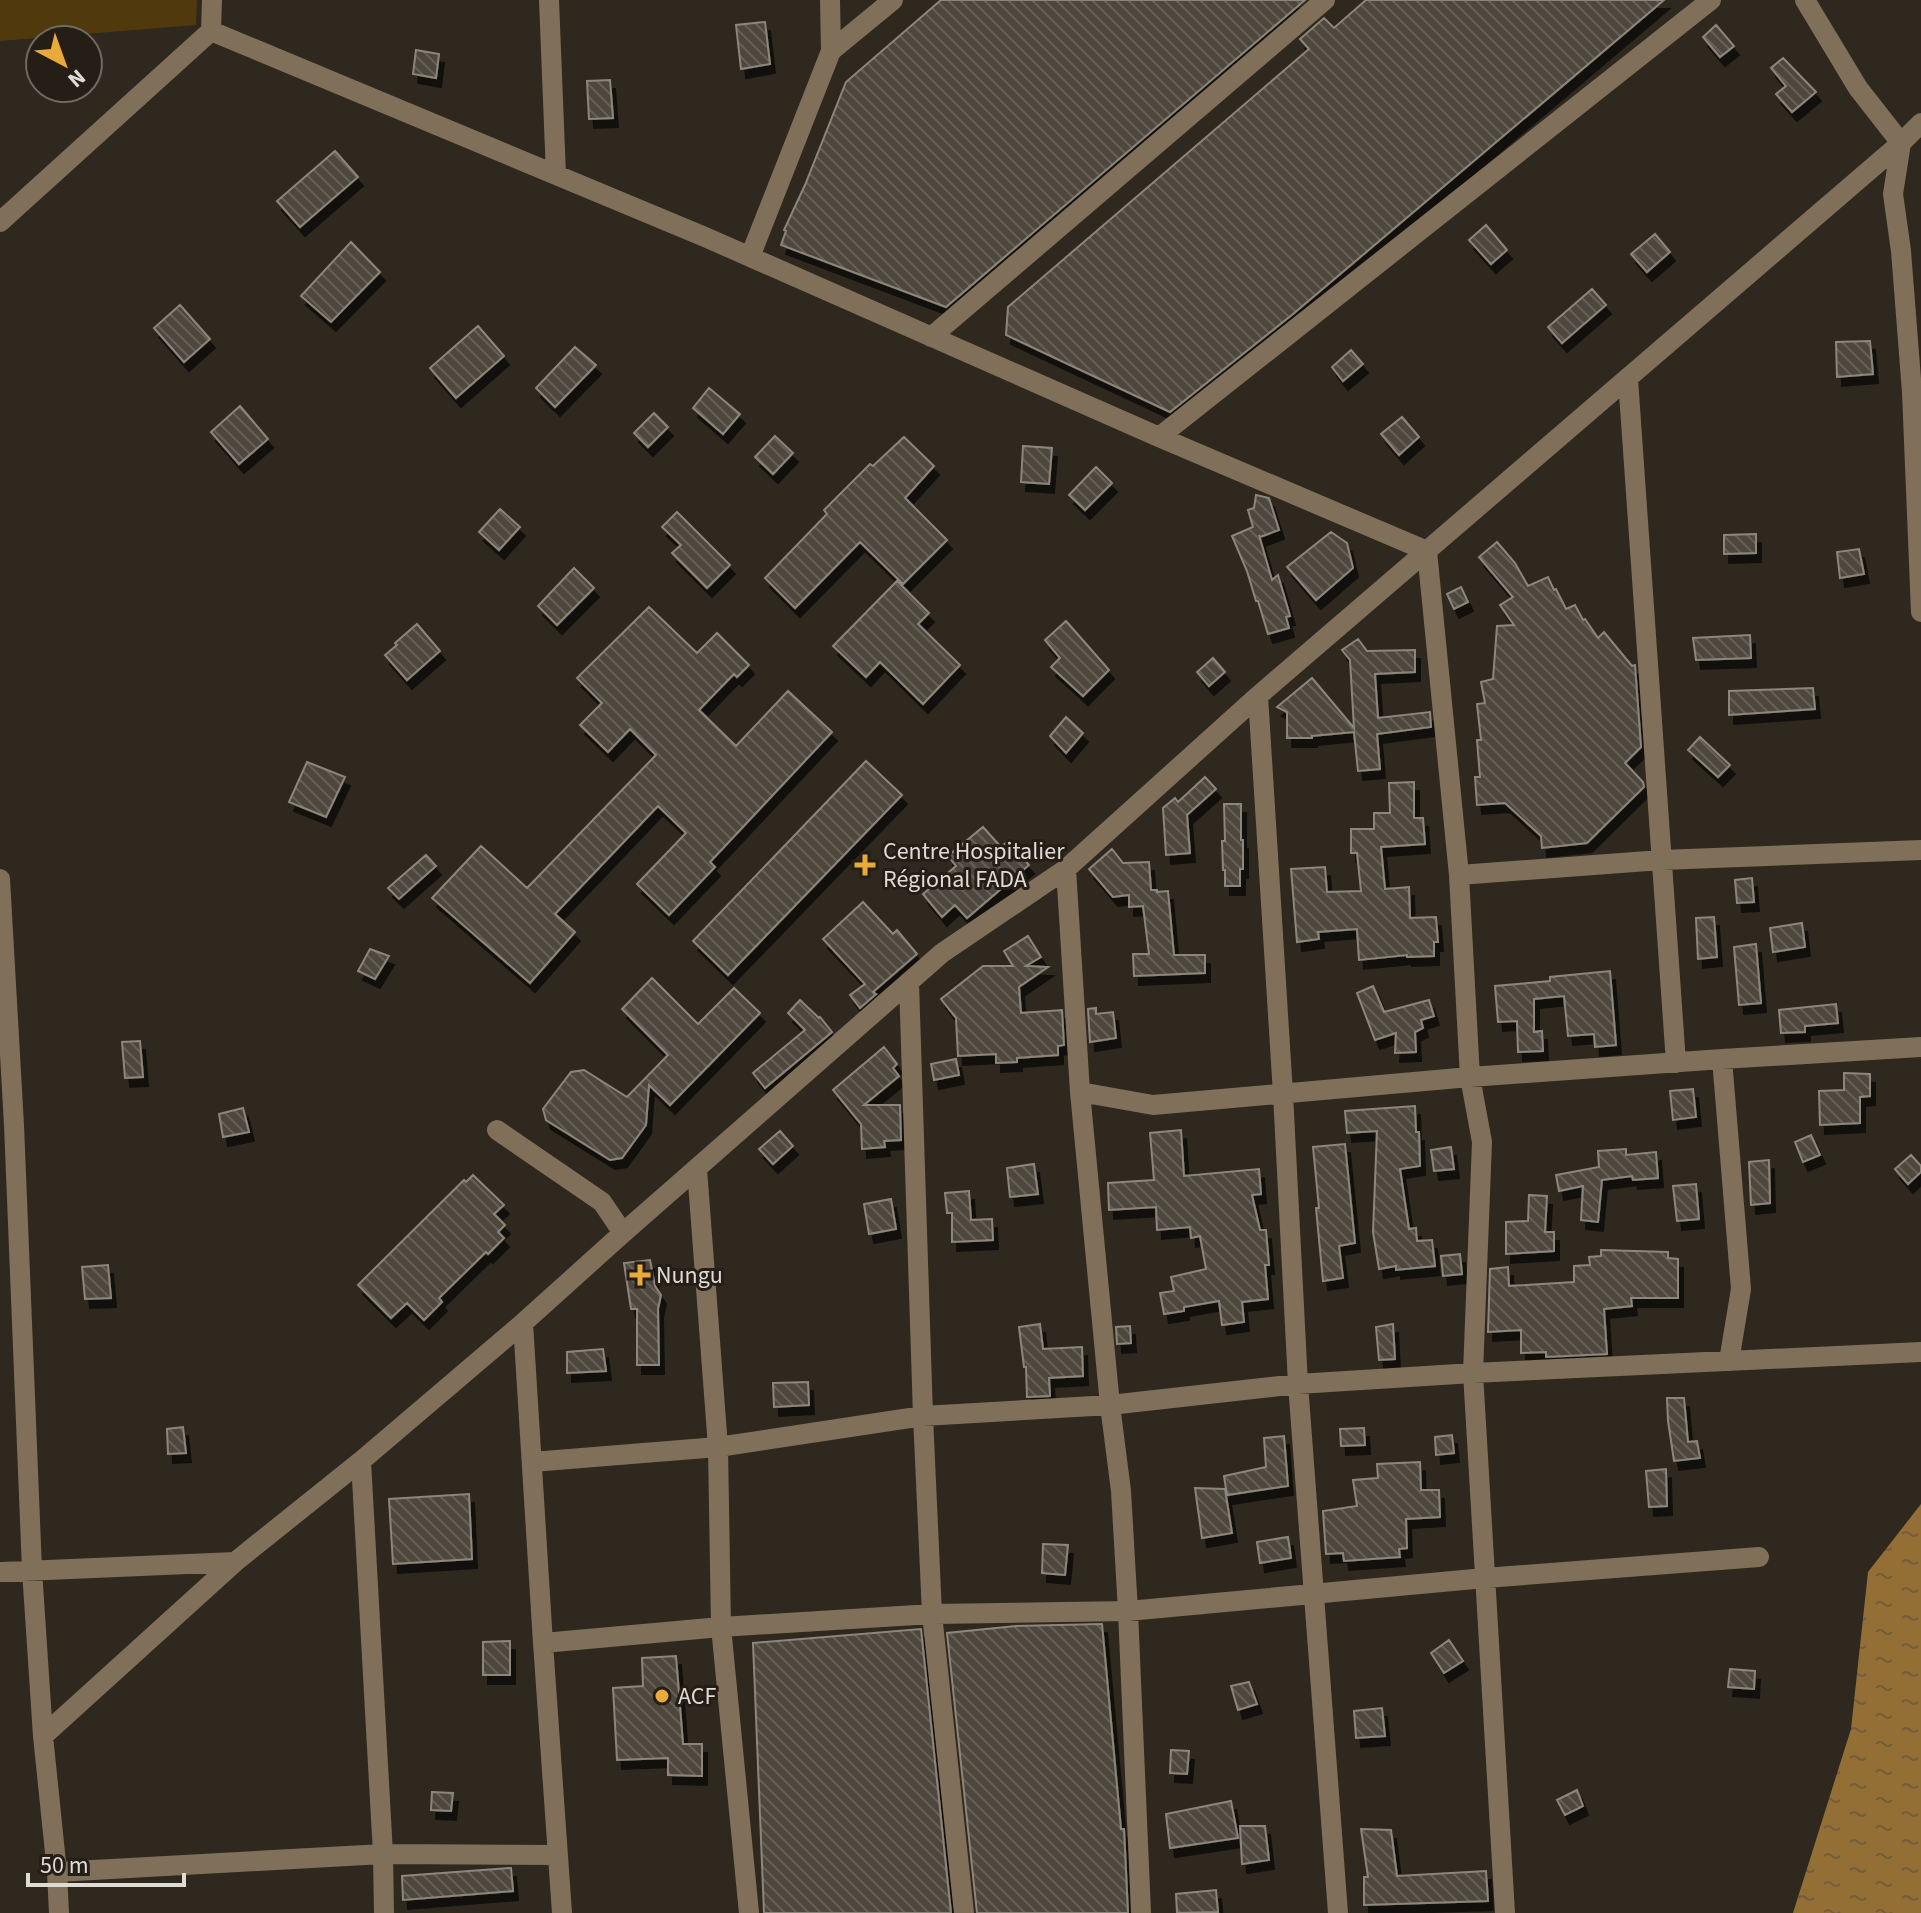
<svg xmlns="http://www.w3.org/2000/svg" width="1921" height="1913" viewBox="0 0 1921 1913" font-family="'Source Sans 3',sans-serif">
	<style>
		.garden { fill: #51390e }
		.water { fill: url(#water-ripples) }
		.building { fill: url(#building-back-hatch); stroke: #8d867b; stroke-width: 2; filter: url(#shadow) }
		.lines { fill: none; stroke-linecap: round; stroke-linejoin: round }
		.minor { stroke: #807059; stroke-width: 20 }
		.poi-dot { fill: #eaaa39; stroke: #241e16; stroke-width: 3 }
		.labels { text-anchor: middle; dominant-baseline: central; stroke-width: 6; stroke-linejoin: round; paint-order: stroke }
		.poi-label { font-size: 24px; fill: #dfdbd5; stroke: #241e16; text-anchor: start }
	</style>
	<defs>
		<pattern id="water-ripples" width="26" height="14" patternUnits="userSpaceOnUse" patternTransform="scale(2)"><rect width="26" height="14" fill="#936f36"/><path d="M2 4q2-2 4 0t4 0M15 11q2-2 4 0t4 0" fill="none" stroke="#735d3a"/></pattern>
		<pattern id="building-back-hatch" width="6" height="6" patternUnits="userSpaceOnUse" patternTransform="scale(2)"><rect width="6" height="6" fill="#4d463d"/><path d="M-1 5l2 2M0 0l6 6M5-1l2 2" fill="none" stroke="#666058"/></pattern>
		<filter id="shadow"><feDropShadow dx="5" dy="9" stdDeviation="0" flood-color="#0009"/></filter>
	</defs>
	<rect width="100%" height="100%" fill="#2e281f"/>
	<path class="garden" d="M0 0H197L196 25 0 41Z"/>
	<path class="water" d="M1921 1504V1913H1793L1851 1729 1868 1572Z"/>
	<path class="building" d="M941 0H1305L946 307 781 245 786 231 784 230 805 185 846 82Z
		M1366 0H1664L1293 314 1170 412 1006 335 1008 307 1309 49 1300 39 1324 18 1334 28Z
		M765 22 770 64 741 69 736 25Z
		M1716 25 1734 46 1720 57 1703 37Z
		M416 50 439 54 436 78 413 74Z
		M1783 58 1816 92 1792 112 1776 94 1786 86 1771 68Z
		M610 80 613 118 589 119 587 81Z
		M335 151 358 177 300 227 277 201Z
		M1486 225 1507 250 1491 264 1469 240Z
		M1655 234 1670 252 1647 272 1631 254Z
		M351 242 380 272 331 322 301 296Z
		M1592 289 1606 305 1562 343 1548 327Z
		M180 305 210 339 184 362 154 328Z
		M478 326 504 356 456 398 430 368Z
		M1870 341 1873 374 1837 377 1836 342Z
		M575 347 596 365 555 407 536 388Z
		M1351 350 1363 364 1343 381 1332 367Z
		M709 388 740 414 723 434 693 408Z
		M240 406 268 439 239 464 211 432Z
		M654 413 668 427 648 447 634 433Z
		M1402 417 1419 437 1399 455 1381 434Z
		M775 436 793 453 773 474 755 457Z
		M904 437 934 466 905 498 947 540 903 584 860 542 795 608 765 578 827 514 824 510 870 464 873 466Z
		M1023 446 1052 448 1049 484 1021 482Z
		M1096 467 1112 483 1085 510 1069 495Z
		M1256 495 1269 498 1279 530 1260 537 1259 535 1272 580 1278 575 1290 616 1286 617 1289 628 1268 634 1258 601H1256L1247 571 1232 536 1253 527 1248 510 1254 508Z
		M500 509 520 527 499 550 479 532Z
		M677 512 730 565 707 588 672 553 681 545 662 527Z
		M1331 532 1347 543 1353 568 1316 600 1287 567Z
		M1756 534V553L1724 554V535Z
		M1497 542 1515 563 1528 586 1548 577 1554 590 1556 589 1566 609 1575 605 1583 620 1585 619 1598 638 1604 632 1632 666 1635 665 1641 747 1625 763 1643 782 1644 787 1587 843 1542 848 1541 836 1505 803 1477 805 1475 777H1480L1477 740H1481L1477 704 1485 703 1481 682 1493 679 1497 626 1514 625 1500 605 1513 597 1479 557Z
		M1859 549 1864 574 1840 578 1837 552Z
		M574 568 594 588 557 625 538 606Z
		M897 581 929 613 918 624 960 665 923 704 880 662 866 677 833 646Z
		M1461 587 1468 602 1454 609 1447 594Z
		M649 607 697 653 717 633 749 665 737 677 734 674 699 710 736 746 788 691 832 732 710 862 715 867 669 915 637 884 686 833 658 806 555 914 575 932 530 983 432 898 481 846 527 888 656 755 630 729 608 752 580 725 602 703 577 678Z
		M1066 621 1109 670 1083 696 1051 667 1060 658 1045 640Z
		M417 624 440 651 407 680 385 655 397 645 395 643Z
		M1750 635 1751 658 1696 660 1693 638Z
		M1358 639 1367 651 1415 650V672L1375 674 1378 718 1430 712 1431 727 1377 734 1380 769 1358 771 1354 732 1312 736V738H1287V712L1277 707 1312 678 1354 728 1350 660 1342 650Z
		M1213 658 1225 672 1209 686 1197 672Z
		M1813 688 1815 709 1729 715V691Z
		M1066 717 1083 733 1066 753 1050 736Z
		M1700 737 1730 765 1718 777 1688 750Z
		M866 761 902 795 728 975 693 941Z
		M307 762 345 777 326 817 289 802Z
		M1205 777 1216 789 1187 815 1190 853 1166 855 1163 808 1175 798 1178 802Z
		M1414 782V818H1423L1425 844 1381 847 1385 889 1409 887 1410 918 1436 917 1438 942H1434V956L1407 957V955L1359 960 1357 929 1318 932 1319 939 1297 942 1291 869 1325 867 1327 892 1361 891 1357 853H1351V829H1374V813H1390L1389 783Z
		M1224 804H1241V840H1243V869H1240V886H1225V870H1223L1222 841H1225Z
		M983 827 1001 847 1008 841 1029 865 967 918 955 905 942 917 923 894 956 866 948 856Z
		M1112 849 1123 863 1149 862 1151 890H1157V892L1168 891 1174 955H1205V973L1134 976 1133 954H1149L1143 906 1129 907V895L1113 897 1089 869Z
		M426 855 436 866 399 899 388 888Z
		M1752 878 1754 902 1737 903 1735 880Z
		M863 902 893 934 897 930 917 954 873 992 876 994 860 1008 850 995 865 984 823 939Z
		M1714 917 1717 957 1698 959 1696 918Z
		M1802 923 1805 947 1773 952 1770 928Z
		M1028 936 1041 957 1026 966 1048 967 1019 987 1021 1013 1062 1010 1064 1045 1058 1046V1055L1017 1058V1062L996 1063V1054L958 1056 956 1018 941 999 983 966H1013L1004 951Z
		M1756 944 1761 1003 1739 1005 1734 947Z
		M370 949 389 956 375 979 358 971Z
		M1610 971 1616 1045 1595 1047 1594 1034 1568 1036 1564 996 1534 999V1032L1542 1031 1543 1051 1518 1052 1517 1021 1498 1022 1495 986 1550 981V977Z
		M652 978 698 1024 734 988 760 1013 670 1105 649 1085 646 1125 622 1158 610 1160 546 1120 543 1109 571 1072 584 1070 627 1097 668 1055 622 1009Z
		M1373 986 1384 1012 1429 1000 1434 1016 1421 1020 1423 1028 1415 1032 1416 1052 1395 1053 1396 1033 1375 1040 1357 993Z
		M800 1000 819 1018 820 1017 832 1032 765 1088 753 1073 805 1030 788 1013Z
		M1836 1004 1838 1023 1805 1026V1032L1781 1033 1779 1010Z
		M1096 1008V1014L1113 1012 1116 1038 1090 1042 1088 1009Z
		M140 1041 143 1077 125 1078 122 1042Z
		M884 1047 897 1064 893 1068 899 1076 864 1105H900L901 1140 884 1141 885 1147 862 1149 861 1124 833 1090Z
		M956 1059 959 1075 934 1080 931 1064Z
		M1844 1073 1870 1074V1096L1860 1097V1123L1820 1125 1819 1091 1844 1090Z
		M1693 1089 1696 1117 1673 1120 1670 1091Z
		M1415 1106 1416 1132H1419L1420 1166 1400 1169 1409 1229 1416 1228 1417 1241 1432 1240 1435 1266 1396 1270V1266L1379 1269 1373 1232 1377 1131 1347 1133 1345 1111Z
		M243 1108 249 1132 223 1137 219 1114Z
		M1181 1130 1184 1176 1259 1169 1261 1194 1252 1195 1260 1230H1266L1269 1265H1265L1268 1299 1242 1302 1244 1322 1222 1325 1219 1301 1184 1307V1311L1164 1314 1160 1293 1174 1291 1171 1277 1206 1269 1200 1236 1191 1238 1190 1227 1157 1230 1156 1207 1109 1210 1108 1183 1154 1180 1150 1133Z
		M780 1131 793 1146 773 1164 759 1149Z
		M1811 1135 1820 1155 1803 1162 1795 1142Z
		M1345 1144 1355 1243 1339 1246 1343 1278 1323 1281 1316 1208H1319L1313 1147Z
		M1451 1147 1454 1169 1434 1171 1431 1150Z
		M1626 1149V1155L1656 1152 1658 1178 1633 1180 1632 1176 1602 1180 1598 1222 1581 1220 1583 1186 1559 1191 1556 1175 1599 1167 1598 1151Z
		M1911 1155 1921 1166V1172L1908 1184 1895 1169Z
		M1769 1160 1770 1203 1751 1205 1749 1162Z
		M1034 1164 1038 1194 1010 1197 1007 1168Z
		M473 1175 504 1205 494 1214 505 1225 498 1232 504 1238 488 1254 486 1252 439 1298 442 1302 424 1320 407 1303 391 1318 358 1285 464 1180 466 1182Z
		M1696 1184 1699 1219 1677 1221 1673 1186Z
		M969 1191 971 1220 992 1219 993 1240 952 1242V1213H947L945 1193Z
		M1529 1195 1547 1196 1545 1232H1554V1251L1506 1254V1222L1528 1221Z
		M891 1199 896 1229 869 1234 864 1204Z
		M1601 1250 1668 1252V1258L1678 1259V1298H1631L1632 1306 1604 1309 1607 1354 1546 1357V1352L1521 1353V1330L1488 1332 1490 1269 1508 1267 1509 1286 1574 1282V1266L1590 1265 1589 1257 1601 1256Z
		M1460 1254 1462 1274 1443 1276 1441 1256Z
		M650 1260 655 1286 661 1295 658 1309 659 1365H637V1309H631L624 1263Z
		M108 1265 111 1298 85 1299 82 1267Z
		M1040 1324 1043 1349 1082 1347 1083 1376 1049 1378 1050 1396 1027 1397 1026 1367H1024L1019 1327Z
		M1393 1324 1395 1359 1379 1360 1376 1327Z
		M1130 1326 1131 1343 1117 1344 1116 1327Z
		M603 1349 606 1371 567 1373V1352Z
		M808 1382 809 1405 774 1407 773 1383Z
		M1667 1398H1684L1688 1442 1697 1441 1700 1458 1674 1461 1668 1421Z
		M183 1427 186 1453 168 1454 167 1429Z
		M1364 1428 1365 1445 1341 1446 1340 1429Z
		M1452 1435 1454 1453 1436 1455 1435 1437Z
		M1284 1436 1288 1486 1227 1495 1224 1476 1266 1467 1264 1438Z
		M1420 1462 1421 1490H1439L1440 1517 1406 1519 1407 1548 1399 1549 1400 1557 1344 1561 1343 1553 1326 1554 1323 1511 1357 1506 1353 1480 1378 1478 1377 1464Z
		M1666 1469 1667 1506 1649 1507 1646 1471Z
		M1195 1488 1225 1489 1232 1533 1202 1538Z
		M469 1494 472 1559 393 1564 389 1499Z
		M1288 1537 1291 1558 1260 1563 1257 1542Z
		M1043 1544 1068 1545 1065 1575 1042 1573Z
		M1102 1624 1121 1829H1124L1128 1913H977L947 1633 1016 1626Z
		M921 1629 951 1913H764L753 1643Z
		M1449 1640 1463 1661 1444 1673 1431 1653Z
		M510 1641V1675H483V1642Z
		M676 1656 683 1744H702V1776L668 1775V1758L617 1760 613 1688 643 1686 642 1658Z
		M1730 1669 1755 1671 1754 1689 1728 1687Z
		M1249 1682 1257 1704 1238 1710 1231 1686Z
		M1382 1708 1385 1736 1356 1738 1354 1711Z
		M1171 1750 1189 1751 1187 1774 1170 1773Z
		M1577 1790 1583 1806 1565 1815 1557 1800Z
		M432 1792 453 1793 451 1811 431 1810Z
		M1231 1801 1238 1838 1170 1848 1166 1814Z
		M1240 1826H1265L1269 1860 1242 1864Z
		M1361 1829 1391 1830 1397 1876 1486 1871 1488 1901 1364 1905V1877H1368Z
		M511 1868 513 1891 403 1900 402 1876Z
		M1216 1890 1218 1912 1177 1913 1176 1894Z"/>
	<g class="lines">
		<path class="minor" d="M549 0 556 175
			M1805 0 1858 88 1901 143 1893 194 1901 251 1912 392 1921 612
			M211 31 705 237 1159 437 1427 551 1459 875 1470 1077 1482 1142 1473 1373 1505 1913
			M831 51 893 0
			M0 222 211 31 212 0
			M750 257 831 51 830 0
			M931 337 1325 0
			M1628 379 1676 1063
			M1159 437 1711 0
			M1258 696 1283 1094 1298 1384 1338 1913
			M1066 869 1080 1092 1110 1405 1121 1491 1128 1611 1141 1913
			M1459 875 1661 860 1921 850
			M0 879 14 1125 32 1570 43 1736 57 1872 59 1913
			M909 983 923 1416 932 1614 964 1913
			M1722 1059 1741 1289 1729 1361
			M1080 1092 1153 1105 1470 1077 1722 1059 1921 1047
			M497 1130 602 1202 623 1233
			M697 1169 718 1447 721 1627 749 1913
			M523 1323 543 1643 562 1913
			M361 1461 383 1854 384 1913
			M532 1462 718 1447 923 1416 1110 1405 1298 1384 1473 1373 1921 1352
			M0 1572 235 1562
			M543 1643 721 1627 932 1614 1128 1611 1485 1578 1759 1557
			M43 1736 235 1562 361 1461 523 1323 623 1233 942 953 1066 869 1258 696 1901 143 1921 123
			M57 1872 383 1854 558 1855"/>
	</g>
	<g class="poi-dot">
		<path d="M861 853h8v8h8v8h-8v8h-8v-8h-8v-8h8z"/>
		<path d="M636 1263h8v8h8v8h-8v8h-8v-8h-8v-8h8z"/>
		<circle cx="662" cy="1696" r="8"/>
	</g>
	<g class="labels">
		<g class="poi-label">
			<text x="883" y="851">Centre Hospitalier<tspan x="883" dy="28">Régional FADA</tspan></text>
			<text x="656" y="1275">Nungu</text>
			<text x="678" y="1696">ACF</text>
		</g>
	</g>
	<g transform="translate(64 64) rotate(139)"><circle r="38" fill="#241e16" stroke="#6f6a62" stroke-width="2"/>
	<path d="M0-6L14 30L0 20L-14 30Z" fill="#eaaa39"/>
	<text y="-12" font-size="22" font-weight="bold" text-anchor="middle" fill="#dfdbd5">N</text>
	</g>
	<path d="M28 1873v12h156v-12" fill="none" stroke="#dfdbd5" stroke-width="4"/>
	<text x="40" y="1873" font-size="24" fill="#dfdbd5" stroke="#241e16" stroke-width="6" paint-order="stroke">50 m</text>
</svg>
